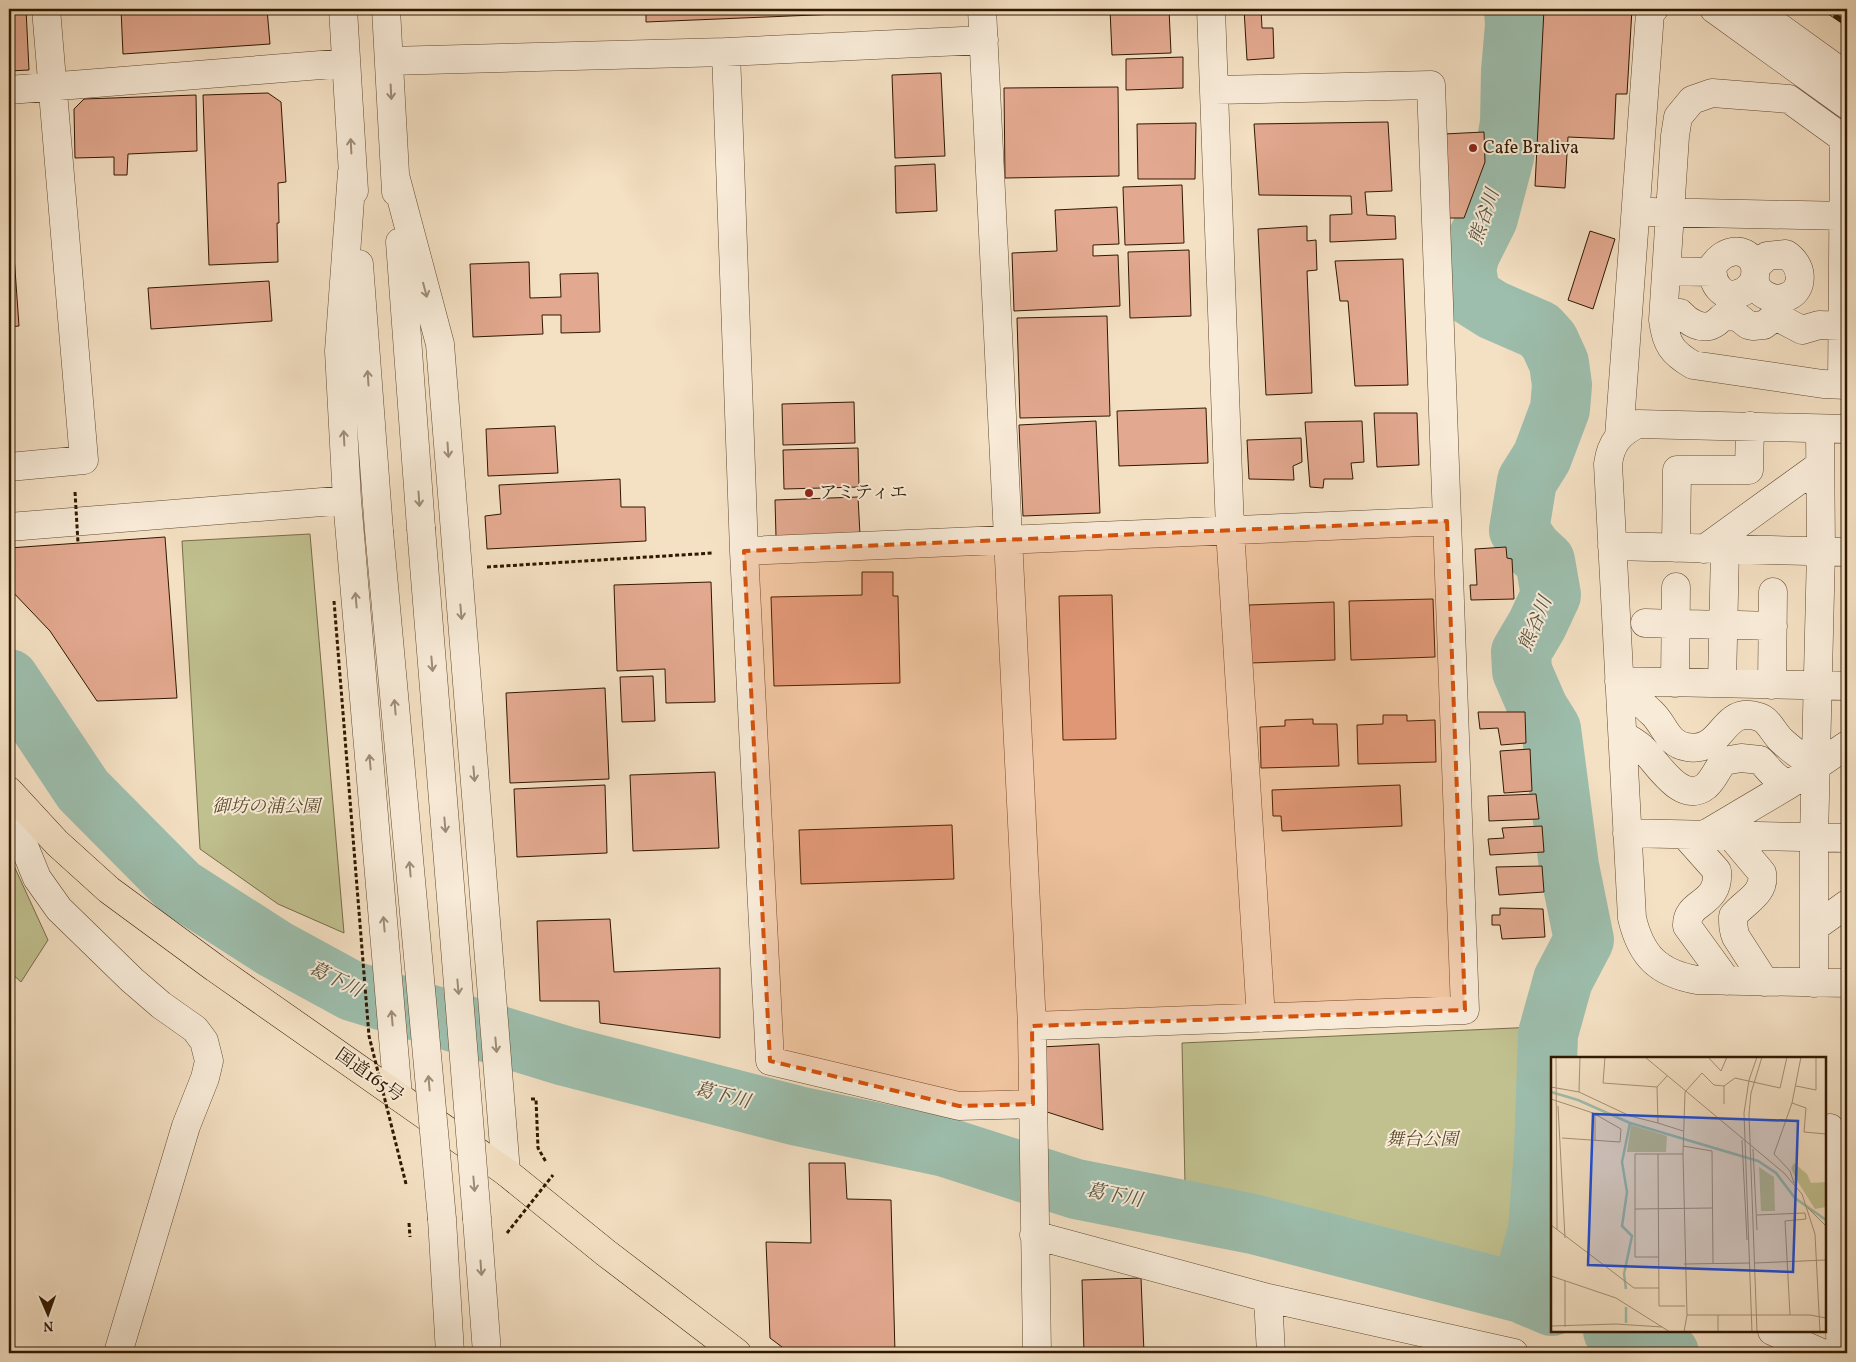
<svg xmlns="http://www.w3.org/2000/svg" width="1856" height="1362" viewBox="0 0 1856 1362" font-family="Vollkorn,'Noto Serif JP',serif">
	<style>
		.green { fill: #c1c190; stroke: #786c48 }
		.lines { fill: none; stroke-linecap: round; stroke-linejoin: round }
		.river { stroke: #9dbead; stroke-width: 60 }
		.building { fill: #e3a990; stroke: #301800 }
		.minor-casing { stroke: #614a31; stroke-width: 29 }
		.highway-casing { stroke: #301800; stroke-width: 29 }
		.path { stroke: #301800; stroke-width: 3; stroke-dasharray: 4 2.5; stroke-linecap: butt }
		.minor { stroke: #f8ebd8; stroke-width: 28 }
		.highway { stroke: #f4e0c3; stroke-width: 28 }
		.rail-casing { stroke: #301800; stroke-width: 5.5 }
		.rail { stroke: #f8ebd8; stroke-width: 4; stroke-dasharray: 11; stroke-linecap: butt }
		.minor-bridge-casing { stroke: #614a31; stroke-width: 29; stroke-linecap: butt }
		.path-bridge { stroke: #301800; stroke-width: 3; stroke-dasharray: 4 2.5; stroke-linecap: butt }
		.minor-bridge { stroke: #f8ebd8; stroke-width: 28 }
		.oneway { stroke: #9e8c77 }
		.marked { fill: #d6520b; fill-opacity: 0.2; stroke: #d6520b; stroke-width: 4; stroke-dasharray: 10 6; stroke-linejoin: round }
		.poi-dot { fill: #8f2418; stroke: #f8ebd8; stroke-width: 2 }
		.labels { text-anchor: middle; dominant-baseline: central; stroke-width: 4; stroke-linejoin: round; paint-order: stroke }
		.poi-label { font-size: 18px; fill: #301800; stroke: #f8ebd8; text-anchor: start }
		.park-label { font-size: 18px; font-style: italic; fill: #5c4b2b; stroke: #f8ebd8 }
		.street-label { font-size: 18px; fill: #301800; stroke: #f8ebd8 }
		.water-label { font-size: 19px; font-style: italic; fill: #56523d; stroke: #f8ebd8 }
		.inset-river { fill: none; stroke: #9dbead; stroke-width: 2.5 }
		.inset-road { fill: none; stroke: #a69075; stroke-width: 1 }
		.view { fill: #1d4ed8; fill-opacity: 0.15; stroke: #1d4ed8; stroke-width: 2.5 }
		.inset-edge { fill: none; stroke: #301800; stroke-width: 2.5 }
	</style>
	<rect width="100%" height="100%" fill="#f4e0c3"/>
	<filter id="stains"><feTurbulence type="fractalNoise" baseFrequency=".004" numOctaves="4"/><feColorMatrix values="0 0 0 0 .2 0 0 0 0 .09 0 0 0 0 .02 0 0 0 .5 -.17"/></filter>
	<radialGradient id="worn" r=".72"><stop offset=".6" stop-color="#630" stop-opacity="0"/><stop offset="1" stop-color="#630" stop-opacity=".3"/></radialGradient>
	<path class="green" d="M310 534 344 933 278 904 200 849 182 541Z
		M9 855 48 940 21 982 9 971Z
		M1536 1027 1526 1240 1509 1277 1185 1184 1182 1043Z"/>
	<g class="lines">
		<path class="river" d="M1514 9 1515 26 1511 71 1510 123 1504 157 1488 218 1470 254 1466 269 1469 286 1474 298 1493 310 1539 330 1549 341 1559 363 1562 385 1560 409 1542 457 1527 481 1519 530 1532 549 1545 561 1551 595 1537 625 1521 652 1522 671 1538 708 1551 729 1569 866 1584 940 1563 980 1548 1034 1544 1150 1538 1230 1521 1293
			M9 679 83 790 180 888 275 949 352 991 565 1056 798 1116 945 1147 1076 1189 1253 1224 1521 1293 1552 1306
			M1613 1331 1669 1353"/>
	</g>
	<path class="building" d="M9 9H26L29 70 9 71Z
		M121 9H267L270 44 123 54Z
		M451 9H507V10Z
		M646 9H861L862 13 646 22Z
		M1110 9H1169L1171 53 1112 55Z
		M1244 9H1261L1262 28H1273L1274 58 1247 60Z
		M1544 9H1632L1627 94H1616L1614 139 1568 137 1565 188 1535 186Z
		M1183 57V88L1126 90V59Z
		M941 73 945 156 895 158 892 75Z
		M1118 87 1119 176 1005 178 1004 88Z
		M268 93 281 102 286 182 278 183 279 223H277L278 262 209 265 203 95Z
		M196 95 197 151 128 154 127 175H114V157L75 158 74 109 84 99Z
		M1388 122 1392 191 1365 192 1367 215 1395 216 1396 239 1330 242V215L1352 214 1351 196 1259 195 1254 124Z
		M1196 123 1195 179H1138L1137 124Z
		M1484 132 1485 162 1464 218H1446L1444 134Z
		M9 144 14 223 9 224Z
		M935 164 937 211 896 213 895 166Z
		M1182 185 1184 243 1125 245 1123 187Z
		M1117 207 1119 244 1093 245V256L1118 255 1120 306 1014 311 1012 253 1057 251 1055 210Z
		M1307 226V241L1316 240 1317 270 1307 271 1312 393 1266 395 1258 229Z
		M1590 231 1615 239 1593 309 1568 300Z
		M9 241H13L19 326 9 327Z
		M1189 250 1191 316 1130 318 1128 252Z
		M1403 259 1408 385 1355 386 1348 301H1340L1335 261Z
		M529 262 530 298 561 297 560 274 598 273 600 332 561 333V315H542L543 334 473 337 470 264Z
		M269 281 272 321 151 329 148 288Z
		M1107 316 1110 416 1020 418 1017 318Z
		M854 402 855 443 783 445 782 404Z
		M1206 408 1208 463 1119 466 1117 411Z
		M1374 413H1417L1419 465 1377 467Z
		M1096 421 1100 513 1023 516 1019 425Z
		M1362 421 1364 462 1351 463 1353 479H1324L1323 488 1310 487 1305 422Z
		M555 426 558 473 488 476 486 429Z
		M1301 438 1302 462 1293 466 1294 480 1249 479 1247 440Z
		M858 448 859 487 784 489 783 450Z
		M620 479 621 507H645L646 541 487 549 485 516 501 514 499 485Z
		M858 497 860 535 776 537 775 500Z
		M165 537 177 698 97 701 50 631 9 588V548Z
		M1506 547 1507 558 1512 559 1514 599 1471 600 1470 585H1477L1475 549Z
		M862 572H893V596H898L900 683 774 686 771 597 862 595Z
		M711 582 715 702 666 703 665 669 617 671 614 585Z
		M1112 595 1116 739 1063 740 1059 596Z
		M1433 599 1435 657 1351 660 1349 601Z
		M1334 602 1335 660 1251 663 1249 605Z
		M653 676 655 721 622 722 620 677Z
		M605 688 609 779 510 783 506 693Z
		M1478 712H1525L1526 743 1501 745 1498 728 1480 729Z
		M1383 715H1407V721L1435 720 1436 762 1358 764 1357 725 1383 724Z
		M1313 719V724H1337L1339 766 1261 768 1260 727 1285 726V720Z
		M1530 749 1532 791 1504 793 1500 751Z
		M715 772 719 848 633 851 630 775Z
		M605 785 607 853 517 857 514 789Z
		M1400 785 1402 826 1282 831 1281 816H1273L1272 790Z
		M1536 794 1539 819 1489 821 1488 796Z
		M952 825 954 879 801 884 799 830Z
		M1542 826 1544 852 1490 855 1488 839 1504 838 1502 828Z
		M1542 866 1544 892 1499 895 1496 867Z
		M1500 908 1543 909 1545 937 1502 939 1500 925H1492V915H1500Z
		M610 919 614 972 720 968V1038L600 1023 599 1001H540L537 921Z
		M1099 1044 1103 1130 1044 1111 1041 1047Z
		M809 1163H845L847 1199 891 1200 895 1353H790L770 1338 766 1242 811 1243Z
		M1141 1278 1144 1353H1084L1082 1280Z"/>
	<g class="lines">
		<defs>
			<path id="minor" d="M343 9 354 191
				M386 9 396 192
				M982 9 1032 1026 1037 1353
				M1211 9 1230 530 1261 1018
				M1714 9 1847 105
				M1754 9 1847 76
				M726 52 744 551 770 1061 959 1106 1033 1104
				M389 61 726 52 984 40
				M9 90 346 63
				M1847 141 1789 99 1712 93 1692 100 1678 117 1675 136 1663 320C1666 344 1672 353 1693 365L1823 384 1847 385
				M352 172 339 351 347 500 398 1096
				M395 175 440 344 506 1172
				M1651 212 1847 216
				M400 242 421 528
				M359 264 379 531
				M1667 271 1712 272
				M1755 280C1751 285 1747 291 1740 293 1723 301 1710 282 1713 266 1722 251 1744 244 1754 263 1757 269 1754 276 1755 282 1758 295 1775 302 1786 297 1793 295 1797 290 1799 284 1802 271 1796 261 1786 254L1767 256 1755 268
				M1664 312 1680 313C1688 322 1702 331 1714 324 1718 322 1721 318 1724 316L1738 317 1748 325 1753 326 1764 325 1773 318H1779L1802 330 1819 325 1847 326
				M1842 385 1844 139
				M1847 429 1638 424C1619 433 1611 443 1608 464L1632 918C1641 956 1658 973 1697 980L1847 983
				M1619 437 1650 13 1654 9
				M9 467 84 460 46 9
				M9 527 347 500
				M1612 546 1847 552
				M1676 548 1677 470H1749L1750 426
				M1704 549 1820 465
				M744 551 1447 521
				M1645 623 1676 624
				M1688 624 1723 625
				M1738 625 1773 626
				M1619 681C1630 692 1641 703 1652 713 1665 725 1667 744 1687 747 1724 754 1721 704 1759 717 1769 720 1774 734 1782 741 1793 751 1804 759 1816 767
				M1619 681 1847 686
				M1675 683 1676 587
				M1722 683 1725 549
				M1772 685 1773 592
				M1623 735C1629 739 1637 743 1642 748 1657 762 1681 806 1706 786 1714 779 1717 769 1724 761L1741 758 1760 760C1769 769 1777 782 1790 784L1847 745
				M15 799 22 841 37 878 59 909 132 980 161 1005 195 1029 204 1041 209 1061 205 1078 186 1126 118 1353
				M1627 833 1847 838
				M1685 835 1717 871C1720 906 1686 900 1687 926L1727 981
				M1704 835 1790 784
				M1731 836 1762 873C1766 894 1744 902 1733 916 1733 924 1733 930 1736 937L1765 982
				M1815 927 1847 904
				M1814 983V838L1821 551 1820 429
				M1032 1026 1465 1010 1431 85 1215 90
				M1830 1128 1841 1353
				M442 1219 450 1353
				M477 1219 487 1353
				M1034 1235 1268 1298 1271 1353
				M1268 1298 1514 1353
				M1772 1331 1822 1353"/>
			<path id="highway" d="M9 791 57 843 109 890 215 968 506 1172 606 1253 737 1353"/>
		</defs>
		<use href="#minor" class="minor-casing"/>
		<use href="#highway" class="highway-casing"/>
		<path class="path" d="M487 567 713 553
			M531 1099H536L538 1148 546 1162"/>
		<use href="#minor" class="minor"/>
		<use href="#highway" class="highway"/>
		<defs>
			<path id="rail" d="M1825 9 1847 24"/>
		</defs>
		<use href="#rail" class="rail-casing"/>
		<use href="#rail" class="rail"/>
		<defs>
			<path id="minor-bridge" d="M421 528 477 1219
				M379 531 442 1219"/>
		</defs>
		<use href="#minor-bridge" class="minor-bridge-casing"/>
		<path class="path-bridge" d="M75 492 78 543
			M334 601 369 1036 406 1184
			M409 1223 410 1237
			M507 1233 553 1175"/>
		<use href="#minor-bridge" class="minor-bridge"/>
	</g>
	<defs><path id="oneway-shaft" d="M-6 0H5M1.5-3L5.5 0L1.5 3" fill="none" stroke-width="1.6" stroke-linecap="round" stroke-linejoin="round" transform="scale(1.25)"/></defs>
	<g class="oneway">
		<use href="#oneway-shaft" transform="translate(391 92) rotate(87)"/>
		<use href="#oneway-shaft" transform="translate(351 146) rotate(-93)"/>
		<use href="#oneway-shaft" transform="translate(425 290) rotate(75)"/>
		<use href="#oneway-shaft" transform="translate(368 378) rotate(-94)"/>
		<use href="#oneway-shaft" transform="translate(344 438) rotate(-93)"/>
		<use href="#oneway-shaft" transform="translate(448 450) rotate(86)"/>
		<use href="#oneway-shaft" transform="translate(419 499) rotate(86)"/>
		<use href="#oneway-shaft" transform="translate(356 600) rotate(-95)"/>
		<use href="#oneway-shaft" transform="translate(461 612) rotate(85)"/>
		<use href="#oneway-shaft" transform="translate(432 664) rotate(85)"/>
		<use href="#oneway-shaft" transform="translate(395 707) rotate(-95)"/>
		<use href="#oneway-shaft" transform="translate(370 762) rotate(-95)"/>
		<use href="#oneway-shaft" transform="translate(474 774) rotate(85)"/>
		<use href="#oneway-shaft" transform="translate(445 825) rotate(85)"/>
		<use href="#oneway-shaft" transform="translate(410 869) rotate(-95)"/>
		<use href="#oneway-shaft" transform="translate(384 924) rotate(-95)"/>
		<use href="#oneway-shaft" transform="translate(458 987) rotate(85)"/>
		<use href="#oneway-shaft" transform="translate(392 1018) rotate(-95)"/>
		<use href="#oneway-shaft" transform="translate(496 1045) rotate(85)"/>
		<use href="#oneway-shaft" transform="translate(429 1083) rotate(-95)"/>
		<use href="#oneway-shaft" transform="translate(474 1184) rotate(85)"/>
		<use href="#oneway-shaft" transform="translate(481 1268) rotate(86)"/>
	</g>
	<path class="marked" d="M1447 521 1465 1010 1032 1026 1033 1104 959 1106 770 1061 744 551Z"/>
	<g class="poi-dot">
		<circle cx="1473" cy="148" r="5"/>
		<circle cx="809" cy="493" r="5"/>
	</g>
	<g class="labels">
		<g class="poi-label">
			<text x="1483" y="148">Cafe Braliva</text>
			<text x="819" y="493">アミティエ</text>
		</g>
		<g class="park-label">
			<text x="266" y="807">御坊の浦公園</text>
			<text x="1422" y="1140">舞台公園</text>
		</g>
		<g class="street-label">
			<text transform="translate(369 1076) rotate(35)">国道165号</text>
		</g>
		<g class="water-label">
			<text transform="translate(1485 217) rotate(-71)">熊谷川</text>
			<text transform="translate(1536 624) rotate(-67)">熊谷川</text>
			<text transform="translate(335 980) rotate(26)">葛下川</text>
			<text transform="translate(722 1096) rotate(14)">葛下川</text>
			<text transform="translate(1114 1196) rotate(11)">葛下川</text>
		</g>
	</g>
	<g transform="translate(1551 1057)">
		<rect width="275" height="275" fill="#f4e0c3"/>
		<path d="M80 68 116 79 115 95H76ZM243 106 256 117 260 126 275 125V150L264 152 245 122 240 111ZM208 110 223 120 224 154H210Z" fill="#c1c190"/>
		<path class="inset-river" d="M0 35 27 43 79 66 207 104 225 116 244 141 275 163M75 232 73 217 81 179 71 169 76 135 71 105 79 66M75 250V266"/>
		<path class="inset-road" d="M5 0 6 173M54 0 52 26 106 30M94 0 233 116 251 137 264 177 269 275M157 0 170 14 176 0M116 19 106 30 107 66 132 74M245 29 265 33V0M0 30 28 35 79 59 107 66M28 35 29 0M0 42 42 56 70 72 69 85 11 81M241 46 255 51 253 75 275 77M173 47V29M7 49 14 181M44 57V83M191 83 196 183M132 89 161 94 162 206M202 92 206 173M107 97 108 249H134M243 126 239 114 223 97 241 46 250 0M257 151 275 169M84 152 162 151M206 158 254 156 255 162 234 164 239 258M0 168 83 231H108M108 200H84V97H132M204 206 275 203M133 207 199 206M0 219 65 241 119 275M136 258H259L275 261M0 269 65 267 111 270M14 270V224M133 275 136 258 132 97 134 35 151 16 163 28 173 29 184 21 229 31 236 0M167 275V258M201 275 193 56 198 23 206 0M206 275 198 57 200 36 211 0"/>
		<path class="view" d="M42 57 247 64 242 215 37 208Z"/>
		<rect width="275" height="275" class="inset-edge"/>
	</g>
	<rect width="1856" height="1362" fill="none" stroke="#f4e0c3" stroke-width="30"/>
	<rect x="10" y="10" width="1836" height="1342" fill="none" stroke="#301800" stroke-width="2.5"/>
	<rect x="15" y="15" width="1826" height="1332" fill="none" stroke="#301800"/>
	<g transform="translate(48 1314) rotate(178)" stroke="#f8ebd8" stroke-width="4" paint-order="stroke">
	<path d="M0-4L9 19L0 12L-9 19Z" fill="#301800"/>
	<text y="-8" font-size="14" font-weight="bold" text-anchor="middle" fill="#301800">N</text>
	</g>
	<rect width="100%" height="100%" filter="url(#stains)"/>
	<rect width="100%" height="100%" fill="url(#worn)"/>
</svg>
